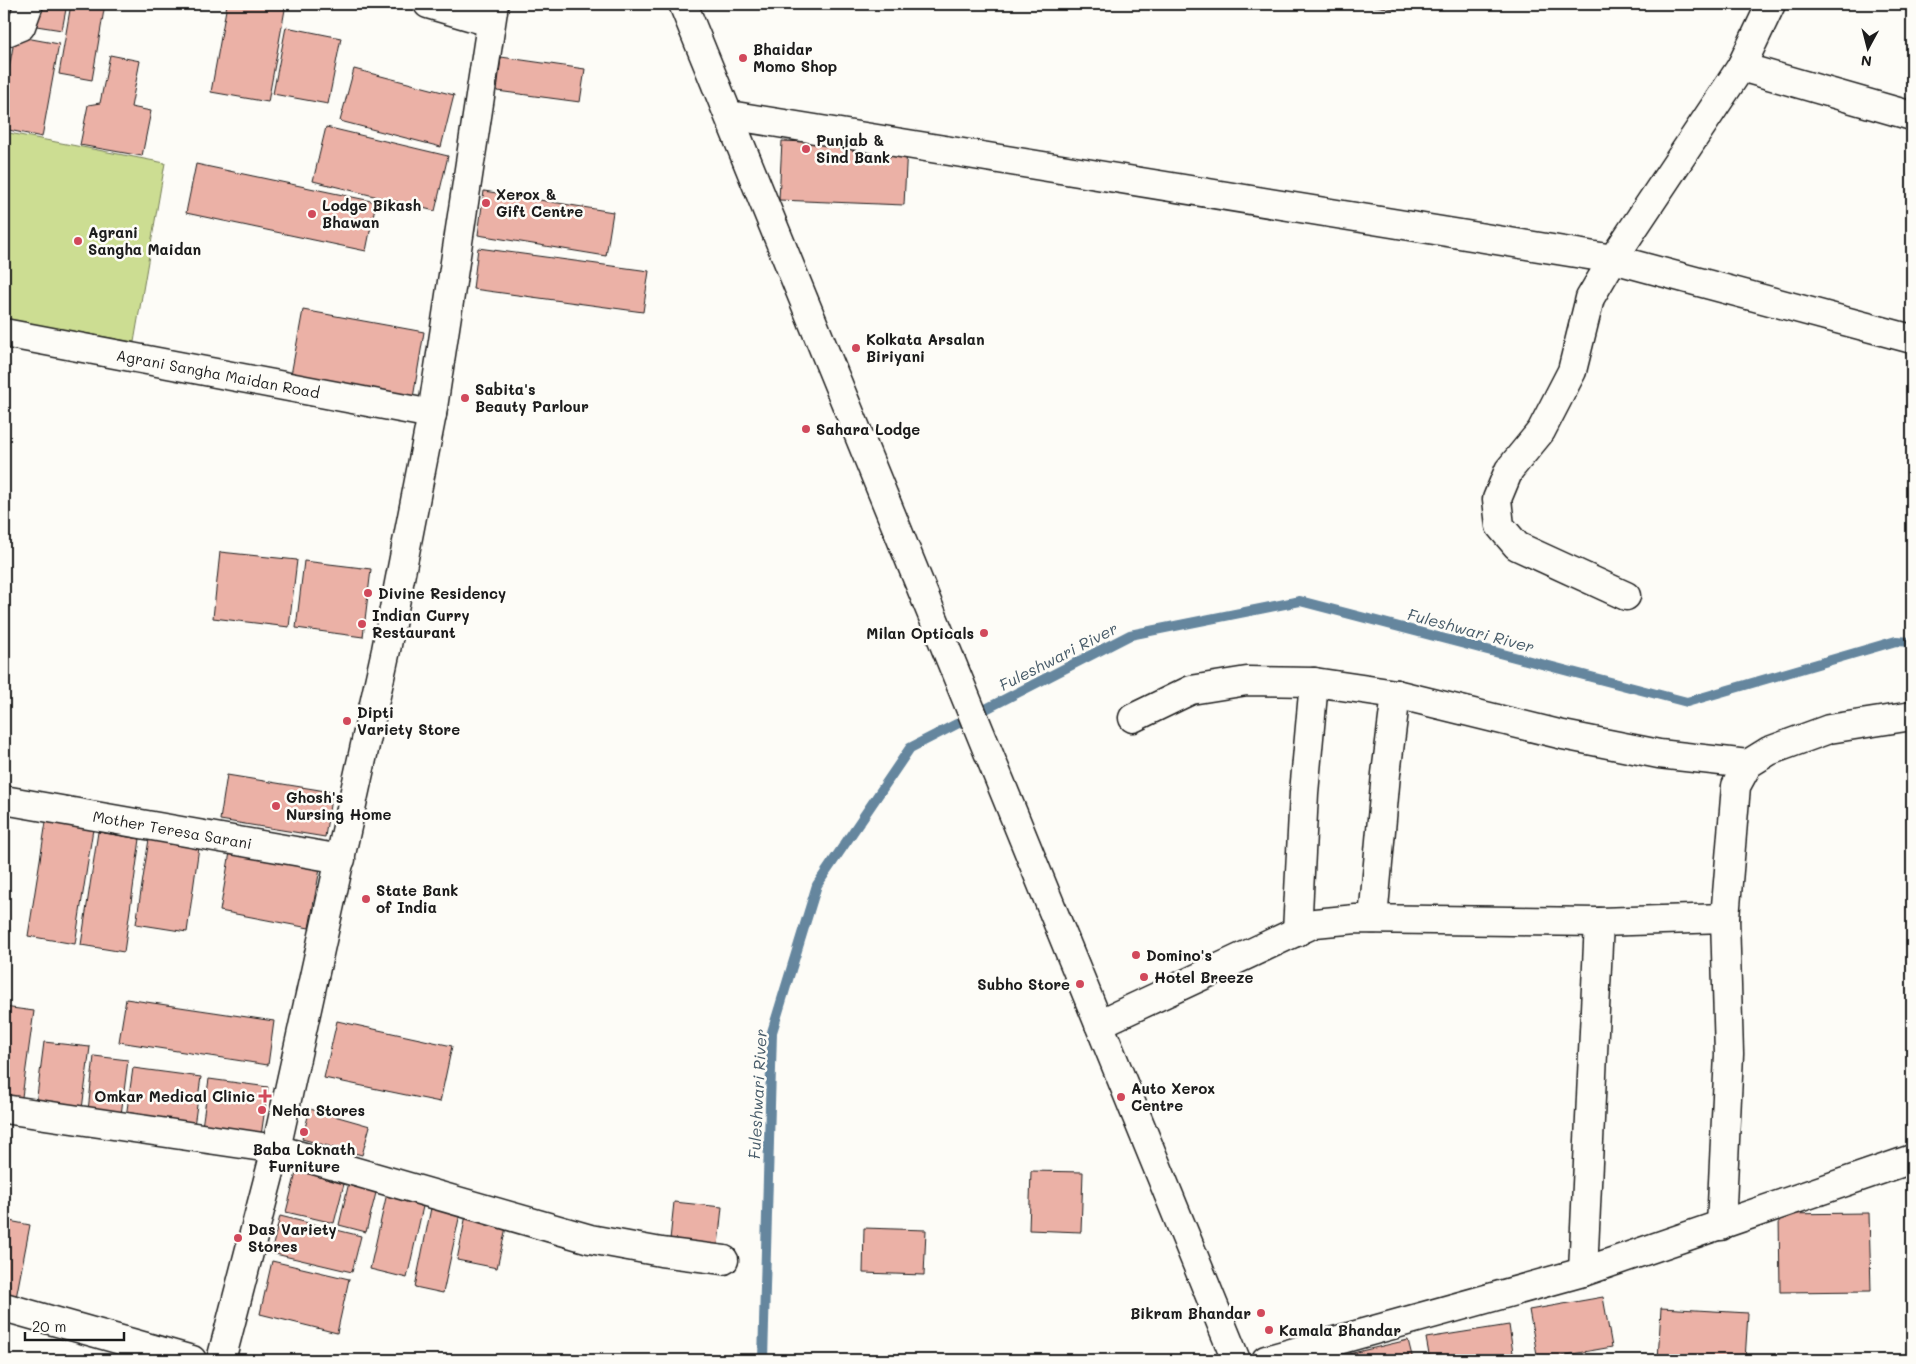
<svg xmlns="http://www.w3.org/2000/svg" width="1916" height="1364" viewBox="0 0 1916 1364" font-family="Mali,sans-serif">
	<style>
		.green { fill: #ccdd92; stroke: #747c57 }
		.lines { fill: none; stroke-linecap: round; stroke-linejoin: round }
		.stream { stroke: #65869e; stroke-width: 10 }
		.building { fill: #ebb1a6; stroke: #1c1c1c }
		.minor-casing { stroke: #1c1c1c; stroke-width: 31 }
		.secondary-casing { stroke: #1c1c1c; stroke-width: 31 }
		.minor { stroke: #fdfcf7; stroke-width: 28 }
		.secondary { stroke: #fdfcf7; stroke-width: 28 }
		.poi-dot { fill: #d1495b; stroke: #fdfcf7; stroke-width: 2 }
		.labels { text-anchor: middle; dominant-baseline: central; stroke-width: 5; stroke-linejoin: round; paint-order: stroke }
		.poi-label { font-size: 15px; font-weight: bold; fill: #1c1c1c; stroke: #fdfcf7; text-anchor: start }
		.street-label { font-size: 15px; fill: #1c1c1c; stroke: #fdfcf7 }
		.water-label { font-size: 16px; font-style: italic; fill: #465a68; stroke: #fdfcf7 }
	</style>
	<rect width="100%" height="100%" fill="#fdfcf7"/>
	<filter id="ink" filterUnits="userSpaceOnUse"><feTurbulence type="fractalNoise" baseFrequency=".02" numOctaves="2"/><feDisplacementMap in="SourceGraphic" scale="10" xChannelSelector="R" yChannelSelector="G"/><feConvolveMatrix kernelMatrix="1 2 1 2 8 2 1 2 1" color-interpolation-filters="sRGB"/></filter>
	<g filter="url(#ink)">
		<path class="green" d="M4 132 165 163 134 342 4 319Z"/>
		<g class="lines">
			<path class="stream" d="M763 1360 772 1032 817 885 910 748 1130 635 1300 601 1687 702 1896 641 1912 642"/>
		</g>
		<path class="building" d="M4 4H14L12 13 4 11Z
			M33 4H67L62 30 30 25Z
			M71 4H105L92 80 59 74Z
			M227 4H286L268 102 211 92Z
			M1358 4H1396V9Z
			M286 27 341 38 328 104 273 94Z
			M15 36 59 44 42 137 4 129V95Z
			M110 55 140 61 131 107 151 111 142 156 80 145 88 105 100 103Z
			M501 57 585 69 580 102 497 91Z
			M354 69 454 95 441 147 340 121Z
			M326 127 448 156 435 211 313 181Z
			M782 141 907 146 904 205 779 200Z
			M196 164 376 202 366 251 186 213Z
			M484 191 613 212 606 256 478 235Z
			M478 248 649 271 643 312 473 289Z
			M303 310 424 332 413 398 291 375Z
			M220 552 297 560 289 627 213 618Z
			M304 561 371 569 363 637 296 628Z
			M227 775 332 792 325 837 220 820Z
			M46 822 93 829 75 944 28 936Z
			M98 832 140 839 124 952 81 945Z
			M149 839 199 847 187 932 136 924Z
			M230 852 320 869 309 928 220 911Z
			M126 999 274 1021 268 1065 119 1042Z
			M4 1007 34 1011 21 1104 4 1101Z
			M337 1021 452 1046 440 1102 324 1078Z
			M44 1042 90 1047 82 1109 36 1104Z
			M94 1056 128 1060 121 1115 88 1111Z
			M133 1068 201 1077 194 1126 126 1117Z
			M209 1079 268 1087 261 1136 202 1127Z
			M310 1109 370 1126 362 1155 302 1139Z
			M298 1165 346 1176 334 1223 286 1212Z
			M1031 1171 1083 1172 1081 1232 1029 1230Z
			M350 1178 378 1185 366 1232 339 1225Z
			M387 1193 424 1202 407 1278 370 1269Z
			M674 1202 722 1207 717 1255 669 1249Z
			M432 1203 461 1209 443 1293 415 1287Z
			M1869 1213 1871 1291 1780 1292 1779 1214Z
			M466 1215 507 1223 497 1268 457 1260Z
			M280 1216 361 1236 352 1272 271 1253Z
			M4 1220 30 1225 16 1298 4 1295Z
			M864 1228 926 1230 924 1275 863 1273Z
			M272 1261 349 1279 337 1333 260 1314Z
			M1603 1297 1612 1347 1538 1360 1529 1310Z
			M1661 1308 1748 1313 1745 1360H1658Z
			M1509 1325 1514 1360H1430L1426 1338Z
			M1408 1340 1413 1360H1323Z"/>
		<g class="lines">
			<defs>
				<g id="minor">
					<path d="M428 4 490 22"/>
					<path d="M4 33 21 26 29 4"/>
					<path d="M1741 67 1912 116"/>
					<path d="M729 115 1613 259 1912 339"/>
					<path id="s1" d="M4 333 432 414"/>
					<path d="M1626 596 1517 546 1500 526 1497 499 1509 470 1541 431 1572 371 1590 298 1613 259 1741 67 1771 4"/>
					<path d="M1133 718 1191 690 1247 681 1314 682 1396 694 1563 735 1659 754 1748 764"/>
					<path id="s2" d="M4 800 341 859"/>
					<path d="M1373 919 1386 774 1396 694"/>
					<path d="M1297 932 1304 793 1314 682"/>
					<path d="M1099 1024 1315 923 1356 919 1599 922 1725 918"/>
					<path d="M4 1109 276 1149 590 1239 661 1252 724 1260"/>
					<path d="M1721 1226 1729 1054 1725 918 1736 786 1748 764 1769 751 1829 729 1912 716"/>
					<path d="M1583 1272 1599 922"/>
					<path d="M4 1307 192 1360"/>
					<path d="M221 1360 276 1149 386 650 432 414 494 4"/>
					<path d="M1266 1360 1583 1272 1912 1159"/>
				</g>
				<path id="secondary" d="M683 4 1236 1360"/>
			</defs>
			<use href="#minor" class="minor-casing"/>
			<use href="#secondary" class="secondary-casing"/>
			<use href="#minor" class="minor"/>
			<use href="#secondary" class="secondary"/>
		</g>
	</g>
	<g class="poi-dot">
		<circle cx="743" cy="58" r="5"/>
		<circle cx="806" cy="149" r="5"/>
		<circle cx="486" cy="203" r="5"/>
		<circle cx="312" cy="214" r="5"/>
		<circle cx="78" cy="241" r="5"/>
		<circle cx="856" cy="348" r="5"/>
		<circle cx="465" cy="398" r="5"/>
		<circle cx="806" cy="429" r="5"/>
		<circle cx="368" cy="593" r="5"/>
		<circle cx="362" cy="624" r="5"/>
		<circle cx="984" cy="633" r="5"/>
		<circle cx="347" cy="721" r="5"/>
		<circle cx="276" cy="806" r="5"/>
		<circle cx="366" cy="899" r="5"/>
		<circle cx="1136" cy="955" r="5"/>
		<circle cx="1144" cy="977" r="5"/>
		<circle cx="1080" cy="984" r="5"/>
		<path d="M262.5 1088.5h5v5h5v5h-5v5h-5v-5h-5v-5h5z"/>
		<circle cx="1121" cy="1097" r="5"/>
		<circle cx="262" cy="1110" r="5"/>
		<circle cx="304" cy="1132" r="5"/>
		<circle cx="238" cy="1238" r="5"/>
		<circle cx="1261" cy="1313" r="5"/>
		<circle cx="1269" cy="1330" r="5"/>
	</g>
	<g class="labels">
		<g class="poi-label">
			<text x="753" y="49">Bhaidar<tspan x="753" dy="17">Momo Shop</tspan></text>
			<text x="816" y="140">Punjab &amp;<tspan x="816" dy="17">Sind Bank</tspan></text>
			<text x="496" y="194">Xerox &amp;<tspan x="496" dy="17">Gift Centre</tspan></text>
			<text x="322" y="205">Lodge Bikash<tspan x="322" dy="17">Bhawan</tspan></text>
			<text x="88" y="232">Agrani<tspan x="88" dy="17">Sangha Maidan</tspan></text>
			<text x="866" y="339">Kolkata Arsalan<tspan x="866" dy="17">Biriyani</tspan></text>
			<text x="475" y="389">Sabita's<tspan x="475" dy="17">Beauty Parlour</tspan></text>
			<text x="816" y="429">Sahara Lodge</text>
			<text x="378" y="593">Divine Residency</text>
			<text x="372" y="615">Indian Curry<tspan x="372" dy="17">Restaurant</tspan></text>
			<text x="974" y="633" text-anchor="end">Milan Opticals</text>
			<text x="357" y="712">Dipti<tspan x="357" dy="17">Variety Store</tspan></text>
			<text x="286" y="797">Ghosh's<tspan x="286" dy="17">Nursing Home</tspan></text>
			<text x="376" y="890">State Bank<tspan x="376" dy="17">of India</tspan></text>
			<text x="1146" y="955">Domino's</text>
			<text x="1154" y="977">Hotel Breeze</text>
			<text x="1070" y="984" text-anchor="end">Subho Store</text>
			<text x="1131" y="1088">Auto Xerox<tspan x="1131" dy="17">Centre</tspan></text>
			<text x="255" y="1096" text-anchor="end">Omkar Medical Clinic</text>
			<text x="272" y="1110">Neha Stores</text>
			<text x="304" y="1149" text-anchor="middle">Baba Loknath<tspan x="304" dy="17">Furniture</tspan></text>
			<text x="248" y="1229">Das Variety<tspan x="248" dy="17">Stores</tspan></text>
			<text x="1251" y="1313" text-anchor="end">Bikram Bhandar</text>
			<text x="1279" y="1330">Kamala Bhandar</text>
		</g>
		<g class="street-label">
			<text stroke="none"><textPath href="#s1" startOffset="218">Agrani Sangha Maidan Road</textPath></text>
			<text stroke="none"><textPath href="#s2" startOffset="171">Mother Teresa Sarani</textPath></text>
		</g>
		<g class="water-label">
			<text transform="translate(1471 630) rotate(15)">Fuleshwari River</text>
			<text transform="translate(1058 656) rotate(-27)">Fuleshwari River</text>
			<text transform="translate(757 1094) rotate(-87)">Fuleshwari River</text>
		</g>
	</g>
	<rect width="1916" height="1364" fill="none" stroke="#fdfcf7" stroke-width="20"/>
	<rect x="10" y="10" width="1896" height="1344" fill="none" stroke="#1c1c1c" stroke-width="2" filter="url(#ink)"/>
	<g transform="translate(1868 48) rotate(187)" stroke="#fdfcf7" stroke-width="4" paint-order="stroke">
	<path d="M0-4L9 19L0 12L-9 19Z" fill="#1c1c1c"/>
	<text y="-8" font-size="14" font-weight="bold" text-anchor="middle" fill="#1c1c1c">N</text>
	</g>
	<path d="M25 1332v8h99v-8" fill="none" stroke="#1c1c1c" stroke-width="2.5"/>
	<text x="32" y="1332" font-size="15" fill="#1c1c1c" stroke="#fdfcf7" stroke-width="4" paint-order="stroke">20 m</text>
</svg>
